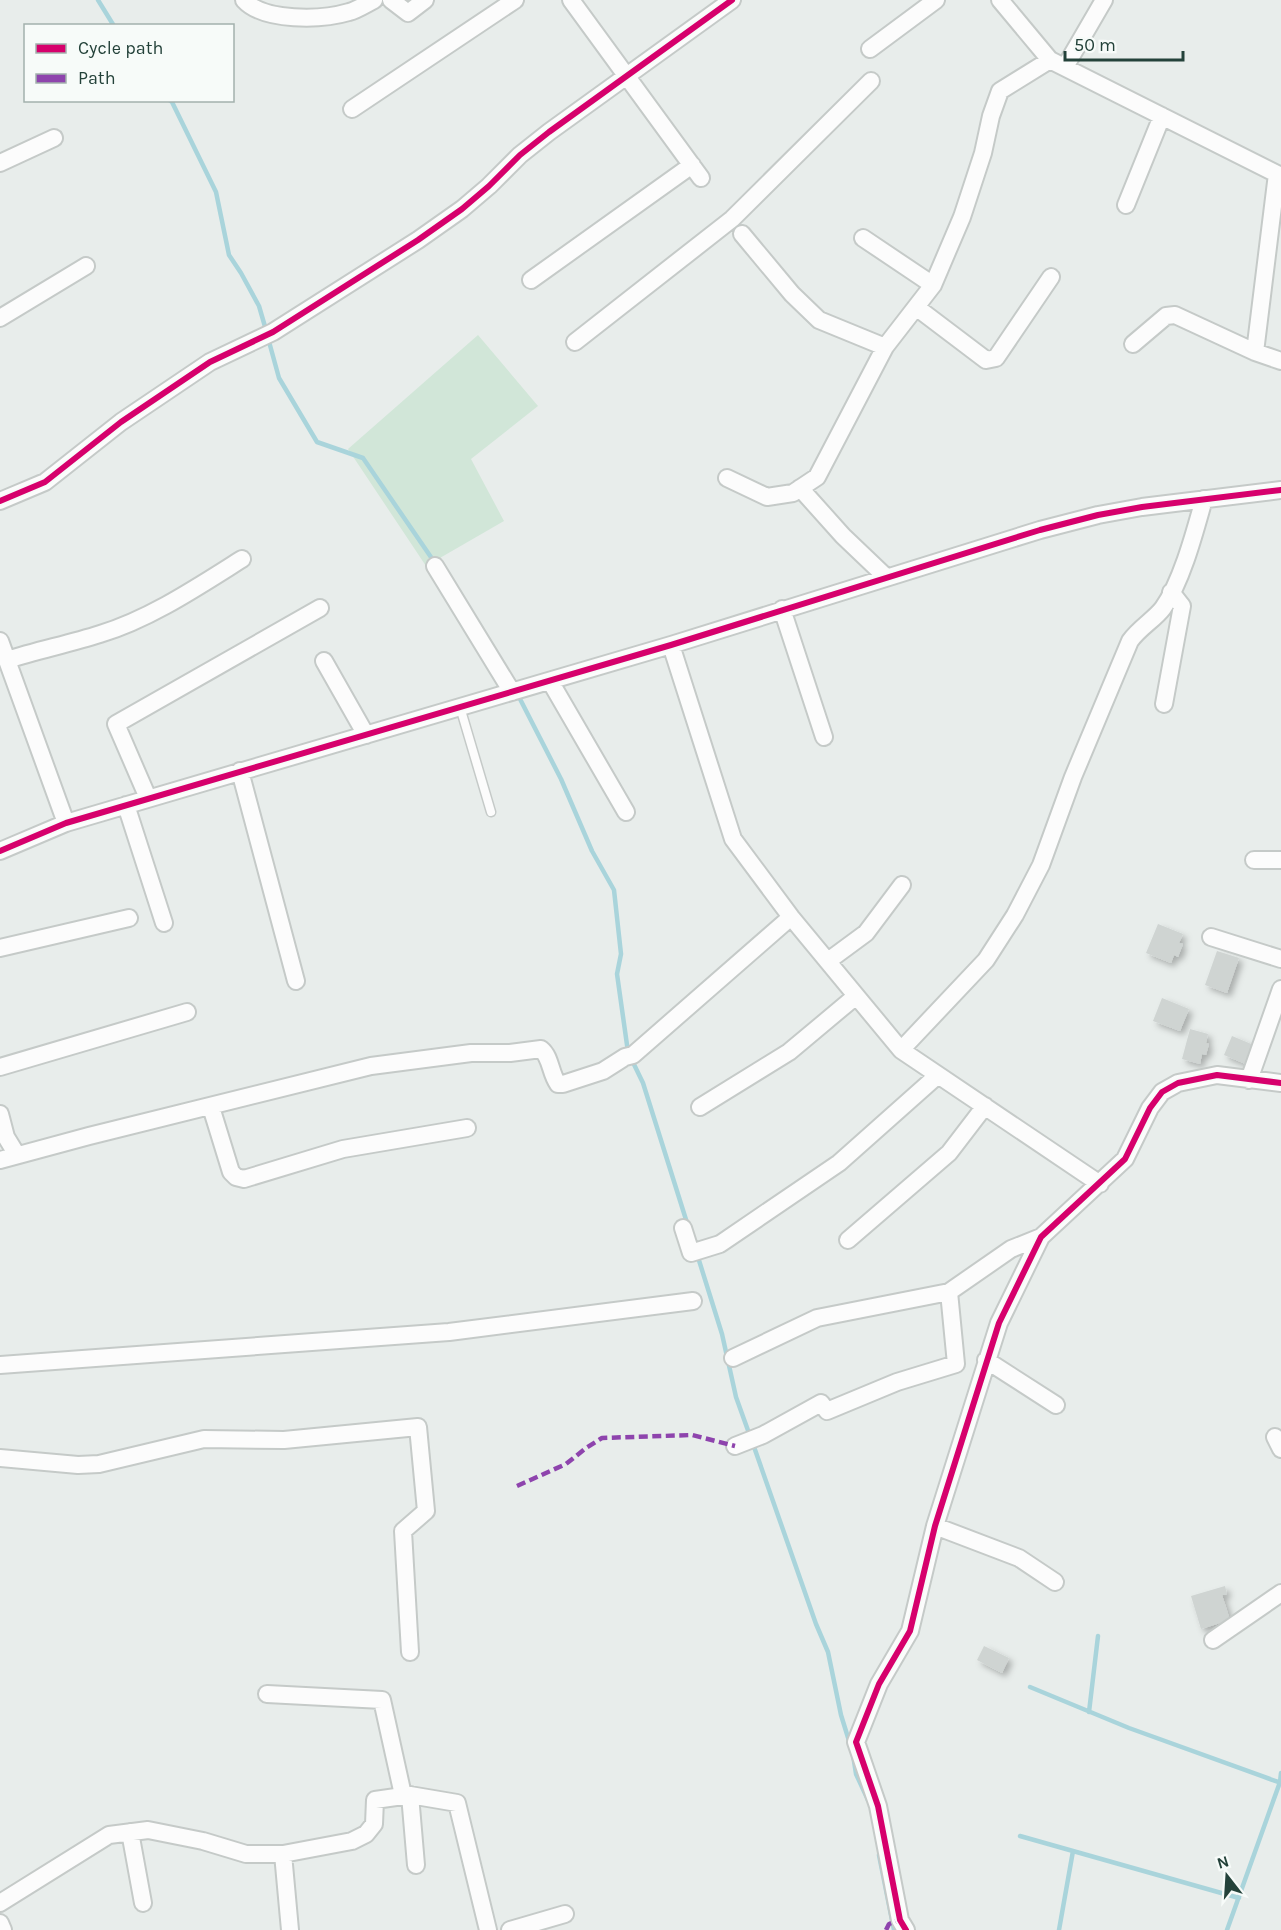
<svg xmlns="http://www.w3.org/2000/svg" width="1281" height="1930" viewBox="0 0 1281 1930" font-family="Karla,sans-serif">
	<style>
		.green { fill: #d1e6d8 }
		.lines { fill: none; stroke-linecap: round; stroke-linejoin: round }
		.stream { stroke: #a9d4db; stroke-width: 4.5 }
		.building { fill: #cfd4d2; filter: url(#shadow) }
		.lane-casing { stroke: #c5cac8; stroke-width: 11 }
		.street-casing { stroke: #c5cac8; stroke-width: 20 }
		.lane { stroke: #fcfcfc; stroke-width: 8 }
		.street { stroke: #fcfcfc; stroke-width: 16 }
		.quiet { stroke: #8e44ad; stroke-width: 4.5; stroke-dasharray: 9 4.5; stroke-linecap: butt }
		.cycleway-casing { stroke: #f7fbf9; stroke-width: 10 }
		.cycleway { stroke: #d6006c; stroke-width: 6 }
	</style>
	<defs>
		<filter id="shadow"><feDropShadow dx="4" dy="4" stdDeviation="3" flood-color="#0004"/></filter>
	</defs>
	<rect width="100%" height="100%" fill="#e8edeb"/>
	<path class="green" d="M478 335 538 406 471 459 504 521 426 566 348 449Z"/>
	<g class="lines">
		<path class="stream" d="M98 0 114 26
			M169 100 172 102 216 192 229 255 241 273 259 306 266 330
			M268 338 279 378 317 442 363 458 435 563
			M520 699 561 779 592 851 614 890 621 954 617 974 628 1052 643 1083 688 1226
			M697 1254 722 1334 736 1397 750 1436
			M753 1444 816 1624 828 1652 841 1715 850 1744
			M1030 1687 1129 1728 1281 1783
			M1089 1712 1098 1636
			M853 1755 856 1774 868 1800
			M1020 1836 1239 1898
			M879 1855 894 1930
			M1059 1930 1073 1851
			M1227 1930 1280 1782 1281 1773"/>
	</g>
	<path class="building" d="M1158 924 1183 934 1179 943 1183 944 1178 957 1174 955 1171 963 1146 953Z
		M1217 951 1239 958 1227 993 1205 985Z
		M1162 998 1189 1009 1180 1031 1153 1021Z
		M1190 1029 1208 1034 1206 1043 1209 1044 1206 1055 1202 1054 1200 1064 1182 1059Z
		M1232 1036 1256 1046 1248 1065 1224 1055Z
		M1225 1586 1227 1594 1222 1595 1230 1620 1201 1629 1191 1596Z
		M984 1646 1009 1658 1002 1673 977 1660Z"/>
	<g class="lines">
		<defs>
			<path id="lane" d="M460 707 491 812"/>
			<path id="street" d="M244 0C264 22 322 20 349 12 357 10 366 4 374 0
				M391 0 408 13 425 0
				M571 0 701 178
				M1000 0 1050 60 1281 176
				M870 49 936 0
				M1065 67 1104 0
				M352 109 515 0
				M0 163 54 138
				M1126 205 1162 116
				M742 234 792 294 819 320 885 347 933 285 962 217 983 153 991 116 1000 91 1050 60
				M863 238 933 285
				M531 280 692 165
				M916 307 986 360 996 358 1051 277
				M0 318 86 266
				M575 342 732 219 871 81
				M1133 344 1166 316 1175 315 1255 352 1281 361
				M1255 352 1277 174
				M727 478 767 497 793 493 817 477 885 347
				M800 488 843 536 886 577
				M0 501 45 482 121 422 210 362 273 332 418 240 462 209 489 186 520 155 549 132 732 0
				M435 566 512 692
				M782 609 824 737
				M0 641 66 823
				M671 645 733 839 791 917 901 1050 1100 1184
				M7 660C38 650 69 644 100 634 150 619 199 586 242 559
				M324 661 366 735
				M550 681 626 812
				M1164 704 1182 606 1171 592
				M240 771 296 981
				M148 798 116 724 320 608
				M126 805 164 923
				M0 851 66 823 671 645 1040 530 1098 515 1142 507 1281 490
				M1254 860H1281
				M1211 937 1281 959
				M0 948 129 918
				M828 961 866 933 902 885
				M901 1050 986 960 1015 915 1041 865 1073 777 1130 641C1139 628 1155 619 1163 608 1182 581 1195 531 1204 499
				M0 1067 187 1012
				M1249 1080 1281 989
				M211 1107 231 1172 236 1177 244 1179 343 1149 467 1128
				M700 1107 789 1052 856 996
				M0 1114 6 1137 17 1155
				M0 1160 89 1136 371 1066 471 1053H510L541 1049C551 1057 550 1073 558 1084H563L603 1071 625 1057 633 1055 791 917
				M683 1228 691 1253 720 1244 839 1163 938 1075
				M848 1240 949 1153 985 1106
				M733 1358 817 1318 949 1292 1011 1249 1041 1237
				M986 1360 1056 1405
				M0 1365 449 1332 693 1301
				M1275 1437 1281 1449
				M735 1446 763 1435 821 1403 827 1411 897 1382 956 1364 949 1292
				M0 1458 78 1465 99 1464 204 1439 284 1440 418 1427 426 1511 403 1531 410 1652
				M935 1526 1019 1558 1055 1582
				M1213 1640 1281 1593
				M267 1694 382 1700 403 1795
				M410 1795 416 1865
				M130 1832 143 1903
				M283 1854 290 1930
				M0 1903 109 1835 148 1830 203 1841 246 1854H283L352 1841 366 1834 374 1824 375 1800 410 1795 457 1803 488 1930
				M0 1923 3 1930
				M510 1930 565 1914
				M906 1930 900 1920 878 1806 856 1742 879 1684 910 1631 935 1526 999 1323 1041 1237 1125 1159 1150 1108 1162 1092 1178 1083 1217 1075 1281 1083"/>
		</defs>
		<use href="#lane" class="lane-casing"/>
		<use href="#street" class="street-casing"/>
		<use href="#lane" class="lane"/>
		<use href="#street" class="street"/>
		<path class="quiet" d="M517 1486 566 1464 586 1448 602 1438 692 1435 735 1446
			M886 1930 889 1924 900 1920"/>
		<defs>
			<path id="cycleway" d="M0 501 45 482 121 422 210 362 273 332 418 240 462 209 489 186 520 155 549 132 732 0
				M0 851 66 823 671 645 1040 530 1098 515 1142 507 1281 490
				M906 1930 900 1920 878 1806 856 1742 879 1684 910 1631 935 1526 999 1323 1041 1237 1125 1159 1150 1108 1162 1092 1178 1083 1217 1075 1281 1083"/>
		</defs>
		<use href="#cycleway" class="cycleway-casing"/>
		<use href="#cycleway" class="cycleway"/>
	</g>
	<rect x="24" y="24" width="210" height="78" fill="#f7fbf9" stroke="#a3b1ad" stroke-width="1.5"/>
	<rect x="36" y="44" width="30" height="9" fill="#d6006c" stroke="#a3b1ad" stroke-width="1.5"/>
	<text x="78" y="54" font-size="18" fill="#24423a">Cycle path</text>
	<rect x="36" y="74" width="30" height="9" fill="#8e44ad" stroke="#a3b1ad" stroke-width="1.5"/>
	<text x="78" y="84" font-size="18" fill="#24423a">Path</text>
	<g transform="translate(1227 1876) rotate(343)" stroke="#f7fbf9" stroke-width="4.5" paint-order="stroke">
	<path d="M0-4.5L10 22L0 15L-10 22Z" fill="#24423a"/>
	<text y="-9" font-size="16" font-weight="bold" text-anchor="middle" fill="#24423a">N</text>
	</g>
	<path d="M1065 51v9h118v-9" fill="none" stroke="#24423a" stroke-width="3"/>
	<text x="1074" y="51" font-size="18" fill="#24423a" stroke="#f7fbf9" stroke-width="4.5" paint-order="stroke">50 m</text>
</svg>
